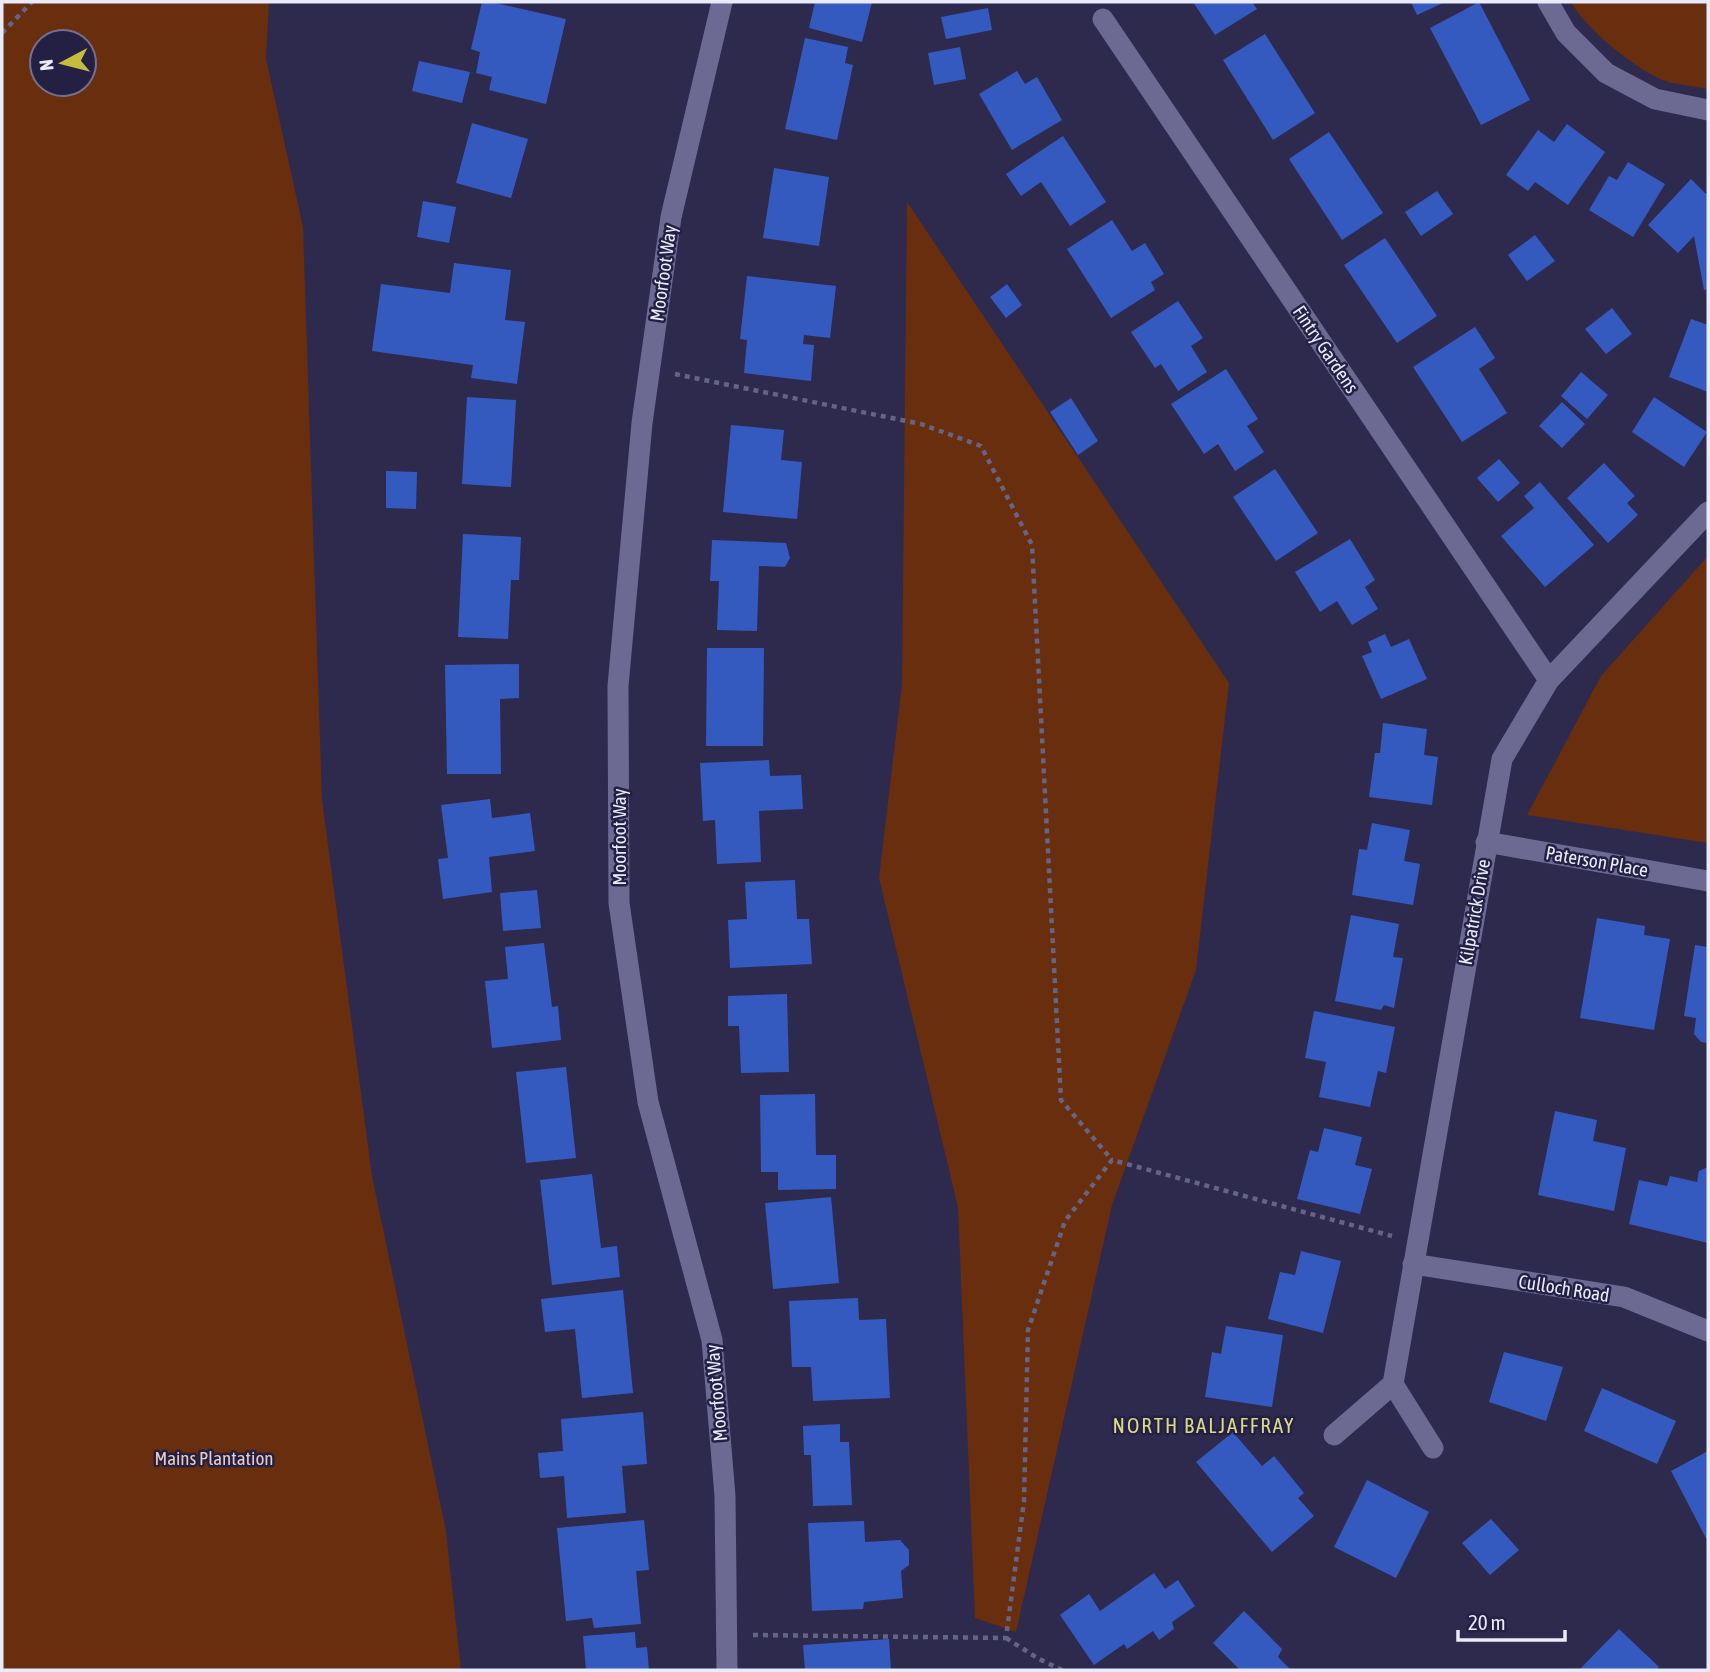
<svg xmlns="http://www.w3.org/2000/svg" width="1710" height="1672" viewBox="0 0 1710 1672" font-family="'Asap Condensed',sans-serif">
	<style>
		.green { fill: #682e0e; fill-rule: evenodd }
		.building { fill: #355abf }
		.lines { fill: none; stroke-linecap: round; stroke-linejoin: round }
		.path { stroke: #666483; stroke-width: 4.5; stroke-dasharray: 5 5; stroke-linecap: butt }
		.minor { stroke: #6c6a93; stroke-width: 21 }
		.labels { text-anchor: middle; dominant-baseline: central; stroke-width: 5; stroke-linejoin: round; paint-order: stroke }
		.street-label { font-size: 19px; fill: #eaeafd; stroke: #242043 }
		.park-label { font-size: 19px; fill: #ebccbf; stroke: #242043 }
		.neighbourhood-label { font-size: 21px; letter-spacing: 2px; fill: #dcd88a; stroke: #242043 }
	</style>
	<rect width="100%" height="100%" fill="#2d2a4e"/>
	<path class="green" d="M2 2H269L266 59 303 227 322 800 372 1176 446 1531 461 1670H2ZM42 42H84V84H42Z
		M1571 2H1708V89C1693 86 1674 85 1660 79 1632 66 1586 29 1571 2Z
		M907 202 1229 683 1196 970 1112 1205 1016 1632 975 1618 958 1207 879 878 902 684Z
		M1708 556V843L1527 815 1601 676Z"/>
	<path class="building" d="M482 2H491L566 19 546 104 489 90 492 77 476 73 480 52 471 49Z
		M815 2H872L862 42 809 28Z
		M1193 2H1252L1257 9 1215 35Z
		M1411 2H1445L1417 15Z
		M1479 2 1530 100 1481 125 1430 28Z
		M988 8 992 30 946 39 941 17Z
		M1265 34 1315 113 1273 140 1223 60Z
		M805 38 848 47 845 63 853 65 837 140 785 129Z
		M960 47 966 79 934 85 928 53Z
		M419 61 470 72 462 103 412 91Z
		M1017 71 1025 84 1037 77 1062 120 1012 150 979 94Z
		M472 123 528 139 511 198 456 183Z
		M1567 124 1605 152 1568 205 1535 182 1528 191 1506 175 1538 130 1554 142Z
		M1329 132 1383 213 1342 240 1289 159Z
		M1063 136 1106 202 1070 226 1041 182 1021 196 1006 174Z
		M1628 162 1665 184 1633 237 1589 210 1609 176 1617 180Z
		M774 168 829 177 819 246 763 238Z
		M1691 179 1708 196V289L1704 290 1694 236 1678 253 1648 225Z
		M1437 191 1453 214 1421 236 1405 212Z
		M423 201 456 207 449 243 417 237Z
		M1112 220 1132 251 1145 243 1164 274 1151 282 1155 290 1111 318 1067 249Z
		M1535 235 1555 261 1527 281 1508 255Z
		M1385 238 1437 316 1397 343 1344 265Z
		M454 263 511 270 505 320 525 322 517 384 471 378 473 365 372 351 381 284 450 293Z
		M747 276 836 286 830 338 804 335 803 344 814 345 811 381 744 373 747 340 740 339Z
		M1007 284 1022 305 1006 318 990 297Z
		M1178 301 1203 338 1191 346 1207 372 1178 391 1161 364 1155 368 1131 332Z
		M1612 308 1632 334 1606 354 1585 329Z
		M1691 319 1708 325V392L1669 377Z
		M1475 327 1495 358 1479 369 1507 413 1462 442 1413 367Z
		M1226 369 1258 419 1247 426 1264 452 1235 471 1218 444 1204 454 1171 404Z
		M1581 372 1608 395 1587 419 1561 396Z
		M467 397 516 400 511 487 462 484Z
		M1654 397 1707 432 1684 467 1632 432Z
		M1071 398 1098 441 1078 455 1050 412Z
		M1562 402 1585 424 1562 448 1539 426Z
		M731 425 784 430 781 460 802 462 797 519 723 512Z
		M1499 459 1520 483 1498 502 1477 478Z
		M1604 463 1635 496 1627 503 1638 515 1608 543 1567 498Z
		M1275 469 1318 533 1276 561 1233 497Z
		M386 471 417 472 416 509 386 508Z
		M1540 482 1594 545 1545 587 1501 536 1534 508 1524 496Z
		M463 534 521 537 519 580H511L508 639 458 637Z
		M1350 539 1375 580 1365 587 1378 609 1352 625 1337 601 1320 612 1295 572Z
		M712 540 786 543 790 558 785 567 759 566 757 631 717 630 719 581H710Z
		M1385 634 1391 647 1409 639 1427 679 1381 699 1362 656 1372 652 1368 642Z
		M707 648H764L763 746H706Z
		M519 664V698L500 699 501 774H447L445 665Z
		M1383 723 1427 729 1424 755 1438 757 1432 805 1369 797 1375 753H1380Z
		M769 760 770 776 801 775 803 809 759 811 761 862 717 864 715 820 703 821 700 763Z
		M490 799 492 818 530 813 535 851 489 857 492 892 443 899 438 859 448 858 441 805Z
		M1372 823 1410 830 1404 861 1420 864 1413 905 1352 895 1359 849 1367 850Z
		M795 880 797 919H809L812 964 730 968 728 920 747 919 745 882Z
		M537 890 541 928 503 931 500 893Z
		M1351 915 1399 924 1393 957 1403 958 1394 1008 1384 1005 1381 1010 1335 1001Z
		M1597 918 1645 926 1644 935 1670 939 1654 1030 1580 1018Z
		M544 943 552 1007 558 1006 561 1040 492 1048 485 981 508 979 505 947Z
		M1695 945 1708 947V1043L1701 1042 1694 1034 1696 1018 1684 1016Z
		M787 994 789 1072 741 1073 739 1026H728V996Z
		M1314 1011 1395 1027 1386 1073 1378 1071 1370 1107 1319 1097 1326 1062 1305 1058Z
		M566 1067 576 1158 526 1163 516 1072Z
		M815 1094 816 1155H836V1189L778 1190V1172H761L760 1095Z
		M1555 1111 1597 1120 1593 1141 1626 1148 1614 1211 1538 1195Z
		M1324 1128 1362 1137 1355 1165 1372 1169 1360 1214 1297 1199 1310 1150 1318 1152Z
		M1708 1167V1243L1629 1224 1639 1180 1667 1186 1670 1176 1697 1182 1699 1171Z
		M592 1174 601 1248 617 1246 620 1277 552 1285 540 1180Z
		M831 1197 839 1283 773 1289 765 1203Z
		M1301 1251 1341 1261 1323 1333 1268 1319 1280 1272 1295 1275Z
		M623 1290 633 1393 582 1398 575 1329 545 1332 541 1299Z
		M858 1298 859 1320 886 1319 890 1398 813 1401 811 1367H792L789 1301Z
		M1226 1326 1283 1335 1272 1407 1205 1397 1212 1352 1221 1354Z
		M1504 1352 1563 1367 1546 1421 1489 1402Z
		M1602 1388 1676 1421 1657 1464 1584 1431Z
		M643 1412 647 1464 622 1466 626 1513 567 1518 564 1476 540 1478 538 1453 563 1451 561 1419Z
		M840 1424V1442H849L852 1505 813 1506 811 1455H804L803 1426Z
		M1233 1432 1262 1466 1274 1456 1304 1493 1298 1498 1314 1516 1272 1552 1196 1462Z
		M1708 1451V1542L1671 1471Z
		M1367 1480 1429 1512 1396 1578 1334 1547Z
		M1491 1519 1519 1550 1490 1575 1462 1543Z
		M644 1520 649 1570 636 1571 641 1624 594 1628 592 1618 566 1621 557 1528Z
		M864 1521 865 1542 900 1540 909 1550V1565L901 1571 903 1598 864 1602 863 1609 812 1611 808 1523Z
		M1154 1573 1165 1589 1178 1580 1195 1606 1172 1622 1174 1629 1159 1640 1153 1631 1127 1649 1124 1644 1094 1665 1060 1615 1089 1594 1100 1611Z
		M1244 1611 1282 1649 1278 1657 1291 1670H1240L1213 1643Z
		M1619 1629 1659 1667 1656 1670H1579Z
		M635 1632 636 1648 647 1647 649 1670H586L583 1636Z
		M889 1639 891 1670H805L803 1645Z"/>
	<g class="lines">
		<path class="path" d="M2 33 32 2
			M675 374 921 424 981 446 1032 545 1061 1100 1112 1160
			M753 1635 1006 1638 1024 1501 1028 1330 1065 1221 1112 1160 1392 1236
			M1006 1638 1039 1659 1062 1670"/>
		<path class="minor" d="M722 2 671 217 642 423 618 686 619 903 648 1102 712 1340 725 1496 727 1670
			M1548 2 1566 33 1606 73 1655 99 1708 110
			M1103 19 1549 680
			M1486 842 1708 881
			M1413 1264 1624 1297 1708 1331
			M1393 1384 1433 1448
			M1334 1435 1393 1384 1502 759 1549 680 1708 512"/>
	</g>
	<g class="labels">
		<g class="street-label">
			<text transform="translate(663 273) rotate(-82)">Moorfoot Way</text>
			<text transform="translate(1326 349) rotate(56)">Fintry Gardens</text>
			<text transform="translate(619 837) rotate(-90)">Moorfoot Way</text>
			<text transform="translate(1597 861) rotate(10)">Paterson Place</text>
			<text transform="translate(1474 912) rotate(-80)">Kilpatrick Drive</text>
			<text transform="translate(1564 1288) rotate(9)">Culloch Road</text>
			<text transform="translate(716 1393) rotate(-95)">Moorfoot Way</text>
		</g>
		<g class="park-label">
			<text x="214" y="1458">Mains Plantation</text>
		</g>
		<g class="neighbourhood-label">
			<text x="1204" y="1425">NORTH BALJAFFRAY</text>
		</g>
	</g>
	<rect width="1710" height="1672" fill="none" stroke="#eaeafd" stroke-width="7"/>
	<g transform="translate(63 63) rotate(263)"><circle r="33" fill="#242043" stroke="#73718d" stroke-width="2"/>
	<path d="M0-5L12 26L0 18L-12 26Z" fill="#c4bc3d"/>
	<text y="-10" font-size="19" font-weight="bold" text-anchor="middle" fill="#eaeafd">N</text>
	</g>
	<path d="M1458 1630v10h107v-10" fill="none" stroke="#eaeafd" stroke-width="3.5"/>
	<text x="1468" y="1630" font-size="21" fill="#eaeafd" stroke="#242043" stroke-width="5" paint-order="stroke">20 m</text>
</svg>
